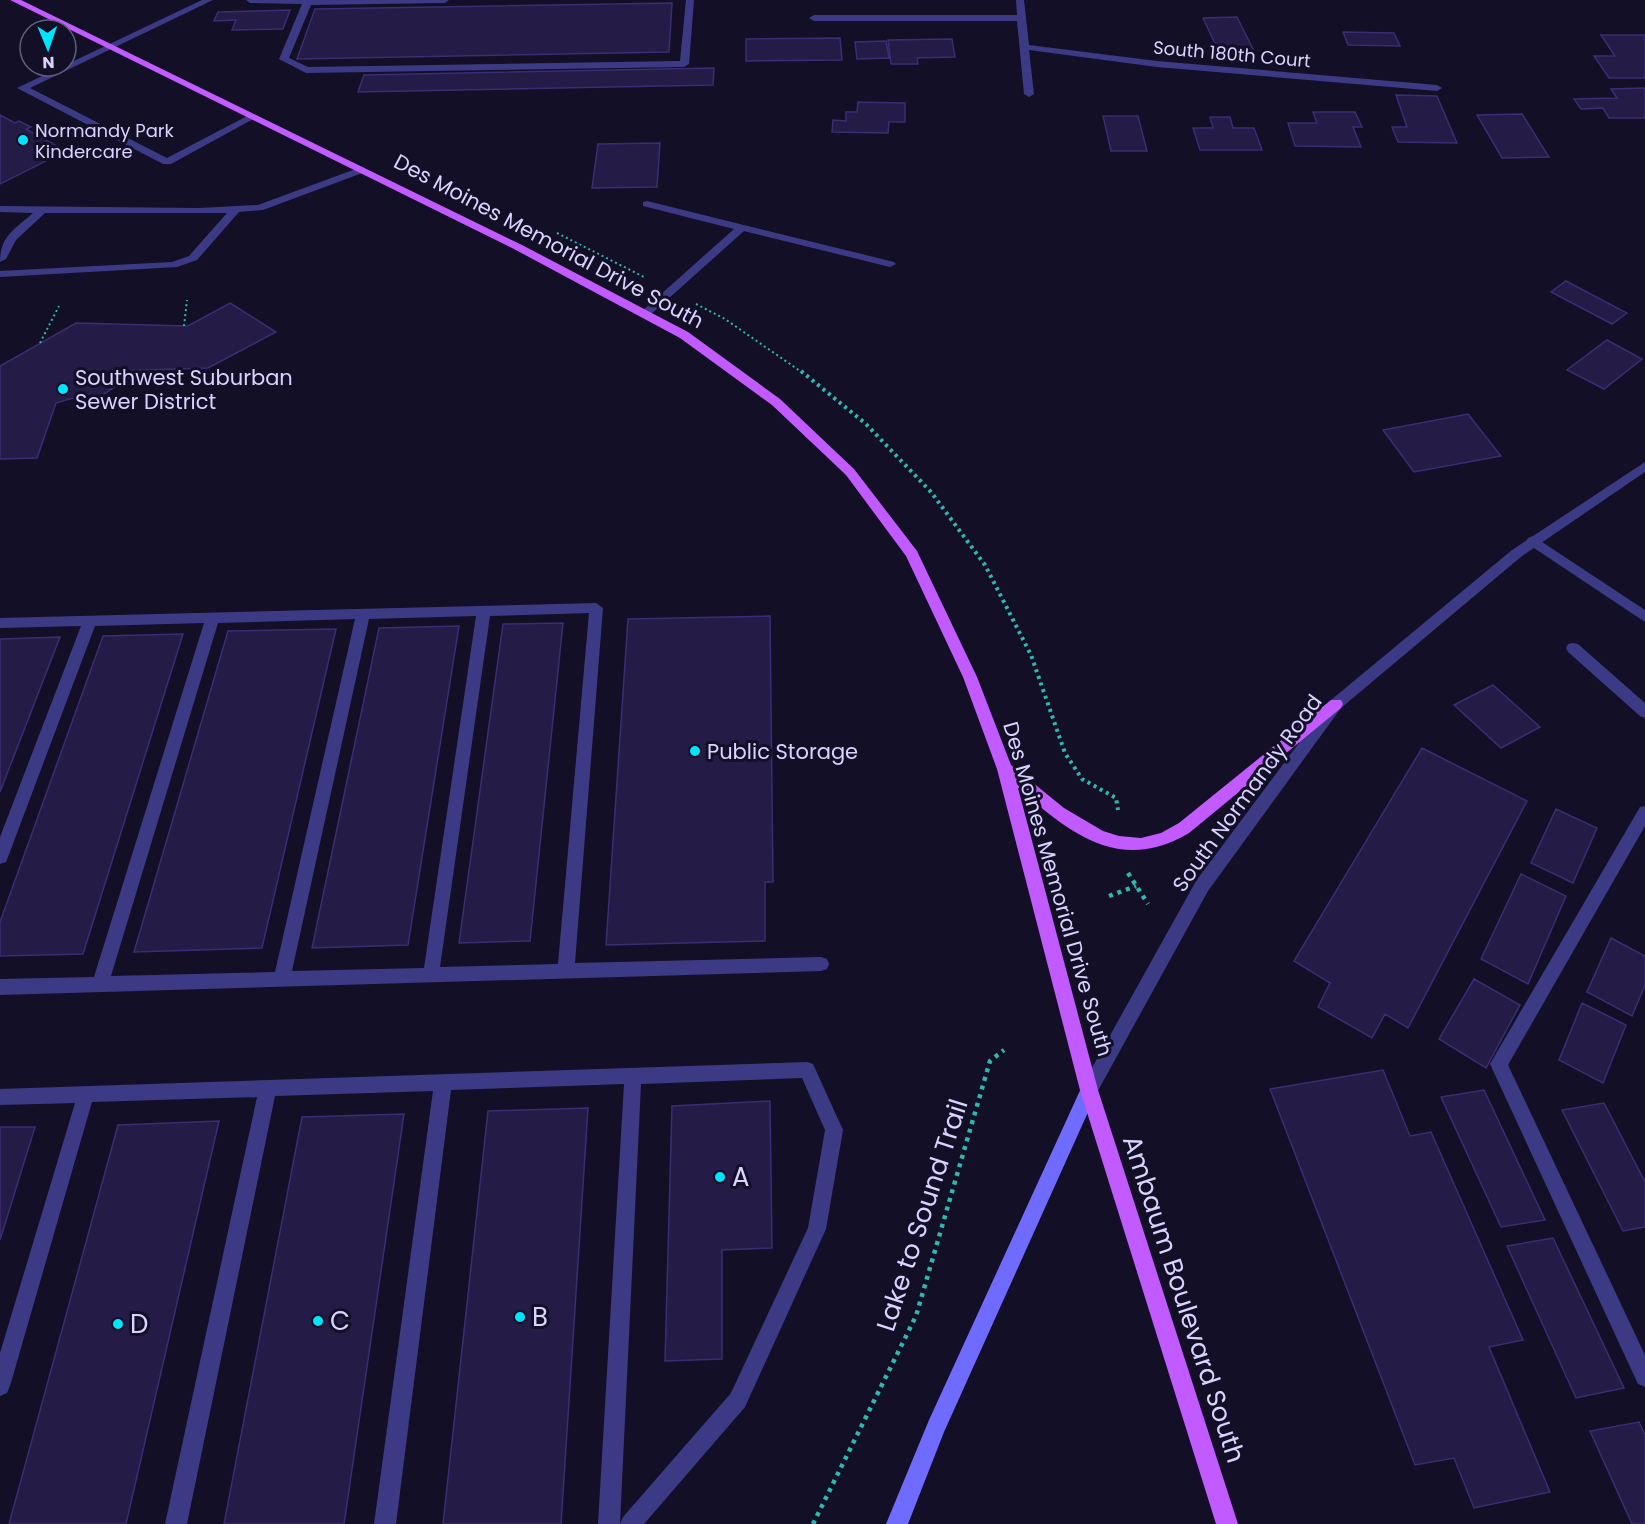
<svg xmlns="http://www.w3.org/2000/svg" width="1645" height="1524" viewBox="0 0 1645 1524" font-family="Poppins,sans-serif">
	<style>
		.building { fill: #241b47; stroke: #3b2d73; stroke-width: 1.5 }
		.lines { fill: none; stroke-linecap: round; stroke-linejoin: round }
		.path-far2 { stroke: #2fb8b0; stroke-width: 2; stroke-dasharray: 2 3; stroke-linecap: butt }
		.path-far1 { stroke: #2fb8b0; stroke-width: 4; stroke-dasharray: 3 4; stroke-linecap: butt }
		.path { stroke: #2fb8b0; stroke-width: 4.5; stroke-dasharray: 4 5; stroke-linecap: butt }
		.service { fill: #3d3a85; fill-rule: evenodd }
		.minor { fill: #3d3a85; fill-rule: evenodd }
		.tertiary { fill: #3d3a85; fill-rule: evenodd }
		.secondary { fill: #6f6bff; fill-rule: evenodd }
		.primary { fill: #c25bff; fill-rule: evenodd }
		.poi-dot { fill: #00e5ff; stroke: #130f26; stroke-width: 2 }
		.labels { text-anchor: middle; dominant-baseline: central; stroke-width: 6; stroke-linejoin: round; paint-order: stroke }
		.far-street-label { font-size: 18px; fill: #d9d4ff; stroke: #130f26 }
		.far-poi-label { font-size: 18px; fill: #d9d4ff; stroke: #130f26; text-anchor: start }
		.street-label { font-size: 21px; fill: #d9d4ff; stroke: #130f26 }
		.poi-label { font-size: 21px; fill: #d9d4ff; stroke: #130f26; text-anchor: start }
		.near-poi-label { font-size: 26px; fill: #d9d4ff; stroke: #130f26; text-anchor: start }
		.near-street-label { font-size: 26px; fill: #d9d4ff; stroke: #130f26 }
	</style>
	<rect width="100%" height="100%" fill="#130f26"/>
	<path class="building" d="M672 3 669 52 297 59 315 9Z
		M290 10 283 29 232 30 236 20 214 21 218 12Z
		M1237 17 1254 51 1219 52 1203 18Z
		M1343 32 1394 33 1400 46 1348 45Z
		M1601 35H1645V78H1609L1594 56H1615Z
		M840 38 842 60 746 61V39Z
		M952 39 955 57 917 58 918 64H891L888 40Z
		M886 41 889 58 857 59 855 42Z
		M714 68 713 85 358 92 364 75Z
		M1645 88V118H1609L1603 108 1581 109 1574 99 1617 98 1611 89Z
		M1396 95 1437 96 1457 143 1398 142 1392 127H1407Z
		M858 102 905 103V122H889L888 133 832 132 833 120 846 121V112H857Z
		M1313 112H1355L1362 127H1353L1361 147 1295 146 1288 123H1317Z
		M1522 114 1549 157 1502 158 1477 115Z
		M0 115 15 123 19 121 31 127 26 129 66 151 0 184Z
		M1103 116H1138L1147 151H1111Z
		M1210 117H1230L1233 128H1254L1262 150H1200L1193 128H1213Z
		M660 143 657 187 592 188 598 144Z
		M1566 281 1627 313 1612 324 1551 292Z
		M230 303 276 332 208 368 120 371 130 377 84 407 73 398 56 403 37 458 0 459V366L76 323 188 326Z
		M1607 340 1642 359 1604 389 1567 370Z
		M1468 414 1501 456 1414 472 1383 430Z
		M770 616 773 882H765V941L606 945 628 619Z
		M563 623 530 941 459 943 503 624Z
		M459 626 408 945 312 948 379 628Z
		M336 629 262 948 134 952 228 631Z
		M183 634 83 954 0 956V922L103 636Z
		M60 637 0 792V639Z
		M1493 685 1540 727 1501 748 1454 705Z
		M1422 748 1527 801 1408 1028 1385 1014 1372 1038 1318 1007 1330 983 1294 961Z
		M1556 809 1597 828 1573 883 1531 863Z
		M1521 874 1566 896 1528 984 1481 959Z
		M1611 938 1645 956V985L1632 1016 1587 992Z
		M1474 979 1520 1005 1486 1068 1439 1039Z
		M1582 1003 1626 1025 1603 1083 1559 1060Z
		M1383 1070 1410 1136 1431 1132 1523 1340 1489 1347 1550 1492 1474 1508 1454 1458 1415 1465 1270 1089Z
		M1484 1090 1545 1220 1501 1227 1441 1097Z
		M770 1101 772 1248 722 1250V1359L665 1361 672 1106Z
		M1604 1103 1645 1182V1227L1623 1231 1562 1110Z
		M588 1108 561 1524H443L488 1111Z
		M404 1114 344 1524H224L302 1117Z
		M219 1121 126 1524H9L118 1125Z
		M0 1127H35L0 1240Z
		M1553 1238 1624 1388 1576 1398 1507 1246Z
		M1639 1422 1645 1435V1524H1632L1590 1431Z"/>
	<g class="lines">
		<path class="path-far2" d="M557 233 644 277
			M696 304 725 319 803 373
			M184 326 187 300
			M40 343 59 306"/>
		<path class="path-far1" d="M801 371 866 424 931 492 985 565 1031 655 1065 753 1082 779 1116 798 1118 810"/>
		<path class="path" d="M1128 873 1148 904
			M1109 896 1136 886
			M813 1524 916 1316 990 1061 1004 1050"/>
		<path class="service" d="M202 0H213L30 88 167 158 249 115 257 117 171 164H163L17 88Z
			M246 0H449L445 3 311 5 289 58 308 67 680 61 686 0H694L689 64 684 67 306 73 279 59 302 4 250 3Z
			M361 167 365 168V172L263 210 239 212 197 260 177 267 0 277V271L172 262 189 256 227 213H45L16 240 6 259 0 262C0 236 15 229 33 213L0 212V206L199 208 258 205Z
			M647 201 894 262 896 264 890 267 744 231 649 316H641V312L734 229 643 206V202Z
			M1533 536 1645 610V622L1528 544 1526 541 1528 538Z
			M596 603 603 608 575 963 821 957 827 959 829 964 827 969 821 971 0 995V979L94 977 204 623 95 626 8 857 6 862 0 864V837L81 626 0 628V618ZM589 613 558 964 440 967 490 616ZM476 616 424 968 292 971 369 619ZM355 619 275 972 111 976 218 623Z
			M1573 643 1578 644 1645 703V718L1640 716 1568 652 1566 648 1568 644Z
			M1645 806V826L1508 1065 1645 1355V1387L1638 1384 1490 1064 1640 807Z
			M807 1062 813 1064 843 1130 826 1229 745 1407 644 1524H598L624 1084 451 1090 396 1524H374L433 1091 275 1096 187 1524H165L257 1097 92 1102 10 1386 7 1393 0 1396V1353L75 1103 0 1105V1089ZM802 1078 825 1130 808 1228 731 1393 623 1517 620 1524 641 1084Z"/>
		<path class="minor" d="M1016 0H1024L1029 45 1157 61 1437 85 1442 88 1437 91 1157 67 1029 50 1034 94 1029 97 1024 94 1017 21H814L809 18 814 15H1017Z"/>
		<path class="tertiary" d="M1645 462V472L1522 556 1341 708 1208 891 1095 1096 1089 1098 1083 1096 1080 1090 1083 1084 1196 881 1331 700 1512 550Z"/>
		<path class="secondary" d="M1089 1082 1095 1084 1098 1090 944 1432 908 1524H886L929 1420 1083 1084Z"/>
		<path class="primary" d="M10 0H21L522 245 688 332 780 399 854 469 917 551 977 677 1011 765 1064 808 1103 831 1119 836 1141 838 1161 833 1179 823 1331 700H1341L1343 704 1341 708 1189 833C1120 874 1071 834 1018 788L1098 1090 1238 1524H1216L1080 1090 997 769 963 677 906 556 846 475 772 405 680 338 514 249Z"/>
	</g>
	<g class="poi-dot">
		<circle cx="23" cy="140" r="6"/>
		<circle cx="63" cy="389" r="6"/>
		<circle cx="695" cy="751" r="6"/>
		<circle cx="720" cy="1177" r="6"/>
		<circle cx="520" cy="1317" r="6"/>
		<circle cx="318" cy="1321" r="6"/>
		<circle cx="118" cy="1324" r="6"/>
	</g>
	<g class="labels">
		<g class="far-street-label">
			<text transform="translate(1232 54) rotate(5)">South 180th Court</text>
		</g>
		<g class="far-poi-label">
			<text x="35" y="130">Normandy Park<tspan x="35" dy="21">Kindercare</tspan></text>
		</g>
		<g class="street-label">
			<text transform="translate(549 241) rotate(28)">Des Moines Memorial Drive South</text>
			<text transform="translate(1247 793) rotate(-54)">South Normandy Road</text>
			<text transform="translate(1058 889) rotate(74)">Des Moines Memorial Drive South</text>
		</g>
		<g class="poi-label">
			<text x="75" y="377">Southwest Suburban<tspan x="75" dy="24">Sewer District</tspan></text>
			<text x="707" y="751">Public Storage</text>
		</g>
		<g class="near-poi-label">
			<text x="732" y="1177">A</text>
			<text x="532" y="1317">B</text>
			<text x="330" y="1321">C</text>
			<text x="130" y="1324">D</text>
		</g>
		<g class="near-street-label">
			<text transform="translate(922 1215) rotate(-72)">Lake to Sound Trail</text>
			<text transform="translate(1184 1299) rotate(72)">Ambaum Boulevard South</text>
		</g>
	</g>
	<g transform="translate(48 48) rotate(178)"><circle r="28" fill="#130f26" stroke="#625e7d" stroke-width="1.5"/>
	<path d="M0-4.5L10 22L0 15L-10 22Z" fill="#00e5ff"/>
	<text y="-9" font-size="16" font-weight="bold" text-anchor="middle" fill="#d9d4ff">N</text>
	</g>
</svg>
